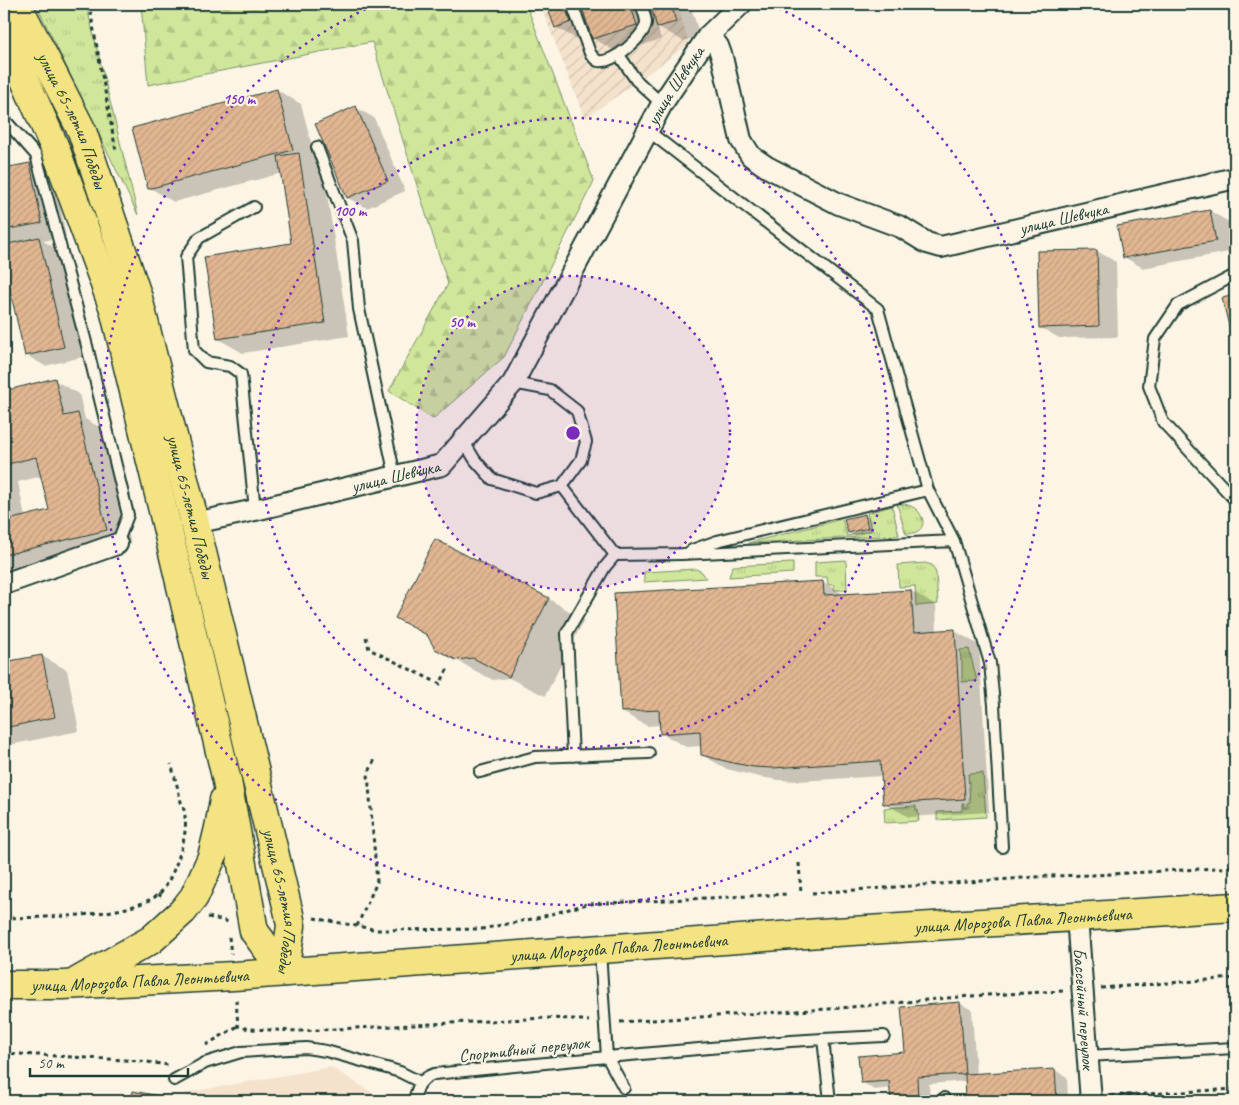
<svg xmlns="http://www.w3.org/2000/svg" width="1239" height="1105" viewBox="0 0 1239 1105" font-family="Caveat,sans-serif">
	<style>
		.built { fill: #f4e2cc }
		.industrial { fill: url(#industrial-furrows) }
		.grass { fill: url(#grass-tufts); stroke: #789268 }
		.forest { fill: url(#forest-firs); stroke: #789268 }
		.shadow { fill: #0003; fill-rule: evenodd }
		.building { fill: url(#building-hatch); stroke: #1f3d34 }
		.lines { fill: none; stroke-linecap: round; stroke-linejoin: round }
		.service-casing { stroke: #1f3d34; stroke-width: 14 }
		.minor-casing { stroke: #1f3d34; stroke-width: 24 }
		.primary-casing { stroke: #1f3d34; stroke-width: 31 }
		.path { stroke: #1f3d34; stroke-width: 3; stroke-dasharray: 4 4; stroke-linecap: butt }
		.service { stroke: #fcf5e5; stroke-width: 10 }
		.minor { stroke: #fcf5e5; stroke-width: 20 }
		.primary { stroke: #f4e382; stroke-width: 28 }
		.ring { fill: none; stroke: #7b2cbf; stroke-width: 2.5; stroke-dasharray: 2.5 5 }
		.labels { text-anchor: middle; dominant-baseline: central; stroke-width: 4.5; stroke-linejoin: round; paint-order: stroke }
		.street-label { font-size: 18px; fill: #1f3d34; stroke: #fcf5e5 }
		.centre { fill: #7b2cbf; stroke: #fcf5e5; stroke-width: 2.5 }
		.ring-label { font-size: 15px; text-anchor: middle; font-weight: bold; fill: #7b2cbf; stroke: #fcf5e5; stroke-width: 4.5; stroke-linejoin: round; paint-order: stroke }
	</style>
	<defs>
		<pattern id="industrial-furrows" width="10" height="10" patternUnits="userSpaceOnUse" patternTransform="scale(1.25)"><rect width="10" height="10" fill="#f4e2cc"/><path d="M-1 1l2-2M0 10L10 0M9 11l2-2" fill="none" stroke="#d1c3b0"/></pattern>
		<pattern id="grass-tufts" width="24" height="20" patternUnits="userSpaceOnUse" patternTransform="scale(1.25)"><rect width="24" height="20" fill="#d0e69b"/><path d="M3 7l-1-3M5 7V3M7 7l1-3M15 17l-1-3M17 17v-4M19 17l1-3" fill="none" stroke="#b2c686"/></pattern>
		<pattern id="forest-firs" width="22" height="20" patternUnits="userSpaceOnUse" patternTransform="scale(1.25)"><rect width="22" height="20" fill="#d0e69b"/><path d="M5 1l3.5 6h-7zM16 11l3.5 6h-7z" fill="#b2c686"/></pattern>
		<pattern id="building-hatch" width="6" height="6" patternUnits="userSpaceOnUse" patternTransform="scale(1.25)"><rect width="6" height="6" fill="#e2b692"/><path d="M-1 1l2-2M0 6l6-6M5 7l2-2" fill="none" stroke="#c19d7e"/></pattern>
	</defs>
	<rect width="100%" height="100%" fill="#fcf5e5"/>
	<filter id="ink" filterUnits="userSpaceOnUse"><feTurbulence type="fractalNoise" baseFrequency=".02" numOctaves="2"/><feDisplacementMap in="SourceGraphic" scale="10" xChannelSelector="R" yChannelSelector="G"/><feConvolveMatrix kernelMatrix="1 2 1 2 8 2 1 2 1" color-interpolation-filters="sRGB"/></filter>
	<g filter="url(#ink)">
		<path class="built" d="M331 1067 384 1100 385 1101H186L185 1093Z"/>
		<path class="industrial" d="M540 4H677L689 44 585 119Z"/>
		<path class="grass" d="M36 4H86L138 215Z
			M897 504C922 501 936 533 906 534Z
			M892 506 899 535 748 543 842 519 847 536 871 530 867 513Z
			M846 560 847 590H834V585H828L827 577H815V562Z
			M793 563V573L729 577 731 570 733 566Z
			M925 563 932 565 936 573 938 604 916 606 915 586 899 587 898 565Z
			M696 569 702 572 706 578 644 582V572Z
			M969 649 977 681 962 682V661H961L960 650Z
			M983 773 986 817 937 820V812L962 811V803H964V808H967V803L970 802 968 774Z
			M916 806V810H918L919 821 885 823 884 808Z"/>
		<path class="forest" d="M141 4H526L594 181 504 357 433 419 389 391 448 284 372 42 148 85Z"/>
		<path class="shadow" d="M547 4H690L700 36 683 41 657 26 661 39 618 53 593 38V37L581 42 556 27ZM572 22 596 35 595 38 572 24Z
			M277 90 301 104 317 165 323 168 349 336 243 353 218 339 293 244 282 173 174 202 150 188Z
			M355 107 374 118 405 191 367 208 348 198 317 124Z
			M30 164 55 178 66 237 43 241 57 249 82 357 45 366 26 355 4 258V169Z
			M1210 211 1229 222 1234 251 1143 268 1124 257Z
			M1097 251 1116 262 1118 337 1059 338 1040 327Z
			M54 380 79 394 85 419 103 429 131 544 4 575V424L12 421ZM42 476 50 511 25 517 18 482Z
			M864 515 870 518 873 531 855 536 849 533Z
			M436 541 549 599 584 620 545 696 509 678 493 680 472 669 436 648 430 637 396 617Z
			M822 582 845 595 911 591 936 605 937 632 955 631 979 645 989 812 909 817 884 803 882 776 798 781 779 780 759 777 727 769 702 755V746L686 747 661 733V725L647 726 622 712Z
			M42 656 67 670 79 731 4 746V664Z
			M959 1003 972 1010 976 1075 1055 1070 1067 1077 1068 1101H968L967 1081 929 1084 930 1101H892L891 1088 874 1090 862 1082 906 1053Z
			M134 1093 170 1099 174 1101H133Z"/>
		<path class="building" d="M546 4H563L571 22 555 28Z
			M581 4H630L637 25 592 39Z
			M650 4H671L676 22 657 27Z
			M277 89 293 150 148 189 132 128Z
			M356 106 388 181 347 198 315 124Z
			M299 153 325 323 217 339 204 257 291 243 278 156Z
			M30 163 42 223 4 230V168Z
			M1210 210 1216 241 1123 258 1117 226Z
			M39 237 64 347 25 356 4 264V245Z
			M1097 250 1099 326 1039 328 1037 251Z
			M1235 295V329L1230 330 1222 298Z
			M1235 329V351L1230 330Z
			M55 378 64 416 78 413 107 530 4 555V521L49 510 36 457 4 465V422L11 421 4 391Z
			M865 514 868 528 848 533 844 519Z
			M435 539 549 598 509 677 473 658 456 660 435 649 427 635 395 618Z
			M823 581 824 595 911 590 914 632 955 629 965 799 883 804 880 761 772 768 754 767 733 763 701 755 700 731 660 734 659 710 621 712 614 593Z
			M42 655 55 717 4 728V662Z
			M960 1002 965 1074 917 1077 918 1101H891L889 1081 861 1083 858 1056 905 1052 901 1007Z
			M1055 1069 1057 1101H966L965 1074Z
			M133 1091 170 1098V1101H131Z"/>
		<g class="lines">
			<defs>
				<path id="service" d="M572 4 590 53C592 56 594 59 598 61 613 64 644 37 646 23 646 17 643 10 641 4
					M619 55 636 80 662 104
					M4 119 36 155 87 346 128 515 117 544
					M647 130 878 309 928 490 954 541 990 663 994 705 1002 847
					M317 147 353 241 359 309 395 476
					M254 207 199 238 186 257 194 350 206 362 230 366 241 374 255 510
					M1235 275 1178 305 1155 339 1149 386 1163 422 1235 500
					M463 440 475 460 492 479 536 493 562 486 581 460 586 442 577 411 550 390 513 383
					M562 486 615 555 682 554 954 541
					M692 550 717 541 928 490
					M573 756 567 633 605 567 615 555
					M480 772 535 757 649 753
					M823 1039 884 1036
					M1087 1056 1235 1048
					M174 1080 205 1063 241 1052 306 1048 326 1051 390 1069 400 1072 420 1082
					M624 1088 607 1057 791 1041 823 1039 830 1101
					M414 1101C417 1087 420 1079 434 1074L607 1057 600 951
					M944 1101V1098"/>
				<g id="minor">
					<path d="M708 36 741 4"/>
					<path id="s1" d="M195 523 255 510 442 465 513 383 662 104 708 36 718 46 722 57 741 140 751 156 767 167 839 204 901 227 927 243 941 247 1235 178"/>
					<path d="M4 584 117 544"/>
					<path id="s2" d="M1077 917 1091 1101"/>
				</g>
				<g id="primary">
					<path id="s3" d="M17 4 82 131 138 298 195 523 289 914 291 926 284 972"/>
					<path d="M4 33 55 148 114 309 167 527 227 781 254 931 284 972"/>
					<path d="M78 981 151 940 183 911 194 897 212 857 219 828 224 800"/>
					<path id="s4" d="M4 985H63L234 976 820 933 1235 907"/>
				</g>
			</defs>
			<use href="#service" class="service-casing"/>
			<use href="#minor" class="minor-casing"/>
			<use href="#primary" class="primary-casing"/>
			<path class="path" d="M89 4 116 151
				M366 637 369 649 440 684 449 666
				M799 863 801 894
				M812 893 1010 879 1048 876 1093 875 1235 867
				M158 894 164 898
				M208 917 229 922
				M4 918C41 917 135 918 161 892 168 884 173 872 177 862 182 848 187 831 185 817 185 812 183 806 181 802 178 789 175 777 171 764
				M314 918 378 930 482 929 537 918 587 904 789 894
				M357 926 377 882 368 774 376 757
				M229 937 231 954
				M1101 988 1235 978
				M236 1000 238 1026 249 1029 299 1031 546 1018 573 1019 589 1021
				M620 1022 829 1009 970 996 1063 991
				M206 1045 238 1026
				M4 1053 140 1061 168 1065
				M1111 1096 1235 1089"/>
			<use href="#service" class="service"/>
			<use href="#minor" class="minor"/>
			<use href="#primary" class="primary"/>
		</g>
	</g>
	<circle cx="573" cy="433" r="157" fill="#7b2cbf" fill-opacity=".12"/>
	<g class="ring">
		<circle cx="573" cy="433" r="157"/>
		<circle cx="573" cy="433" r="315"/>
		<path d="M772 5A472 472 0 1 1 374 5"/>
	</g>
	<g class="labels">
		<g class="street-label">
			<text stroke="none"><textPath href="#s1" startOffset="701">улица Шевчука</textPath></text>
			<text stroke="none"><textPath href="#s3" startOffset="129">улица 65-летия Победы</textPath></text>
			<text stroke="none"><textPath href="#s1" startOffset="1228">улица Шевчука</textPath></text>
			<text stroke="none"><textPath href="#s1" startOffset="206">улица Шевчука</textPath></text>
			<text stroke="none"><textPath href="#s3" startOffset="534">улица 65-летия Победы</textPath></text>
			<text stroke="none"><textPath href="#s3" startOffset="939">улица 65-летия Победы</textPath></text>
			<text stroke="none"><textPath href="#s4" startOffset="1021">улица Морозова Павла Леонтьевича</textPath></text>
			<text stroke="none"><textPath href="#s4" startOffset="616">улица Морозова Павла Леонтьевича</textPath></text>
			<text stroke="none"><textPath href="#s4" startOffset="136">улица Морозова Павла Леонтьевича</textPath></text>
			<text stroke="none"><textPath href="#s2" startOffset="92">Бассейный переулок</textPath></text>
			<text transform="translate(524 1049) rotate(-6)">Спортивный переулок</text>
		</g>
	</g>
	<circle cx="573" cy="433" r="8" class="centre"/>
	<g class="ring-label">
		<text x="239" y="104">150 m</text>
		<text x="350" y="216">100 m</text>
		<text x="462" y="327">50 m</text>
	</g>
	<rect width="1239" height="1105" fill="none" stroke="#fcf5e5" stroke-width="20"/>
	<rect x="10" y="10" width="1219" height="1085" fill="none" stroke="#1f3d34" stroke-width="2" filter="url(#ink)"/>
	<path d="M30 1068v8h158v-8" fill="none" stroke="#1f3d34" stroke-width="2.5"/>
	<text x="38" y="1068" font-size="15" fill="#1f3d34" stroke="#fcf5e5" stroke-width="4" paint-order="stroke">50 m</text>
</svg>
